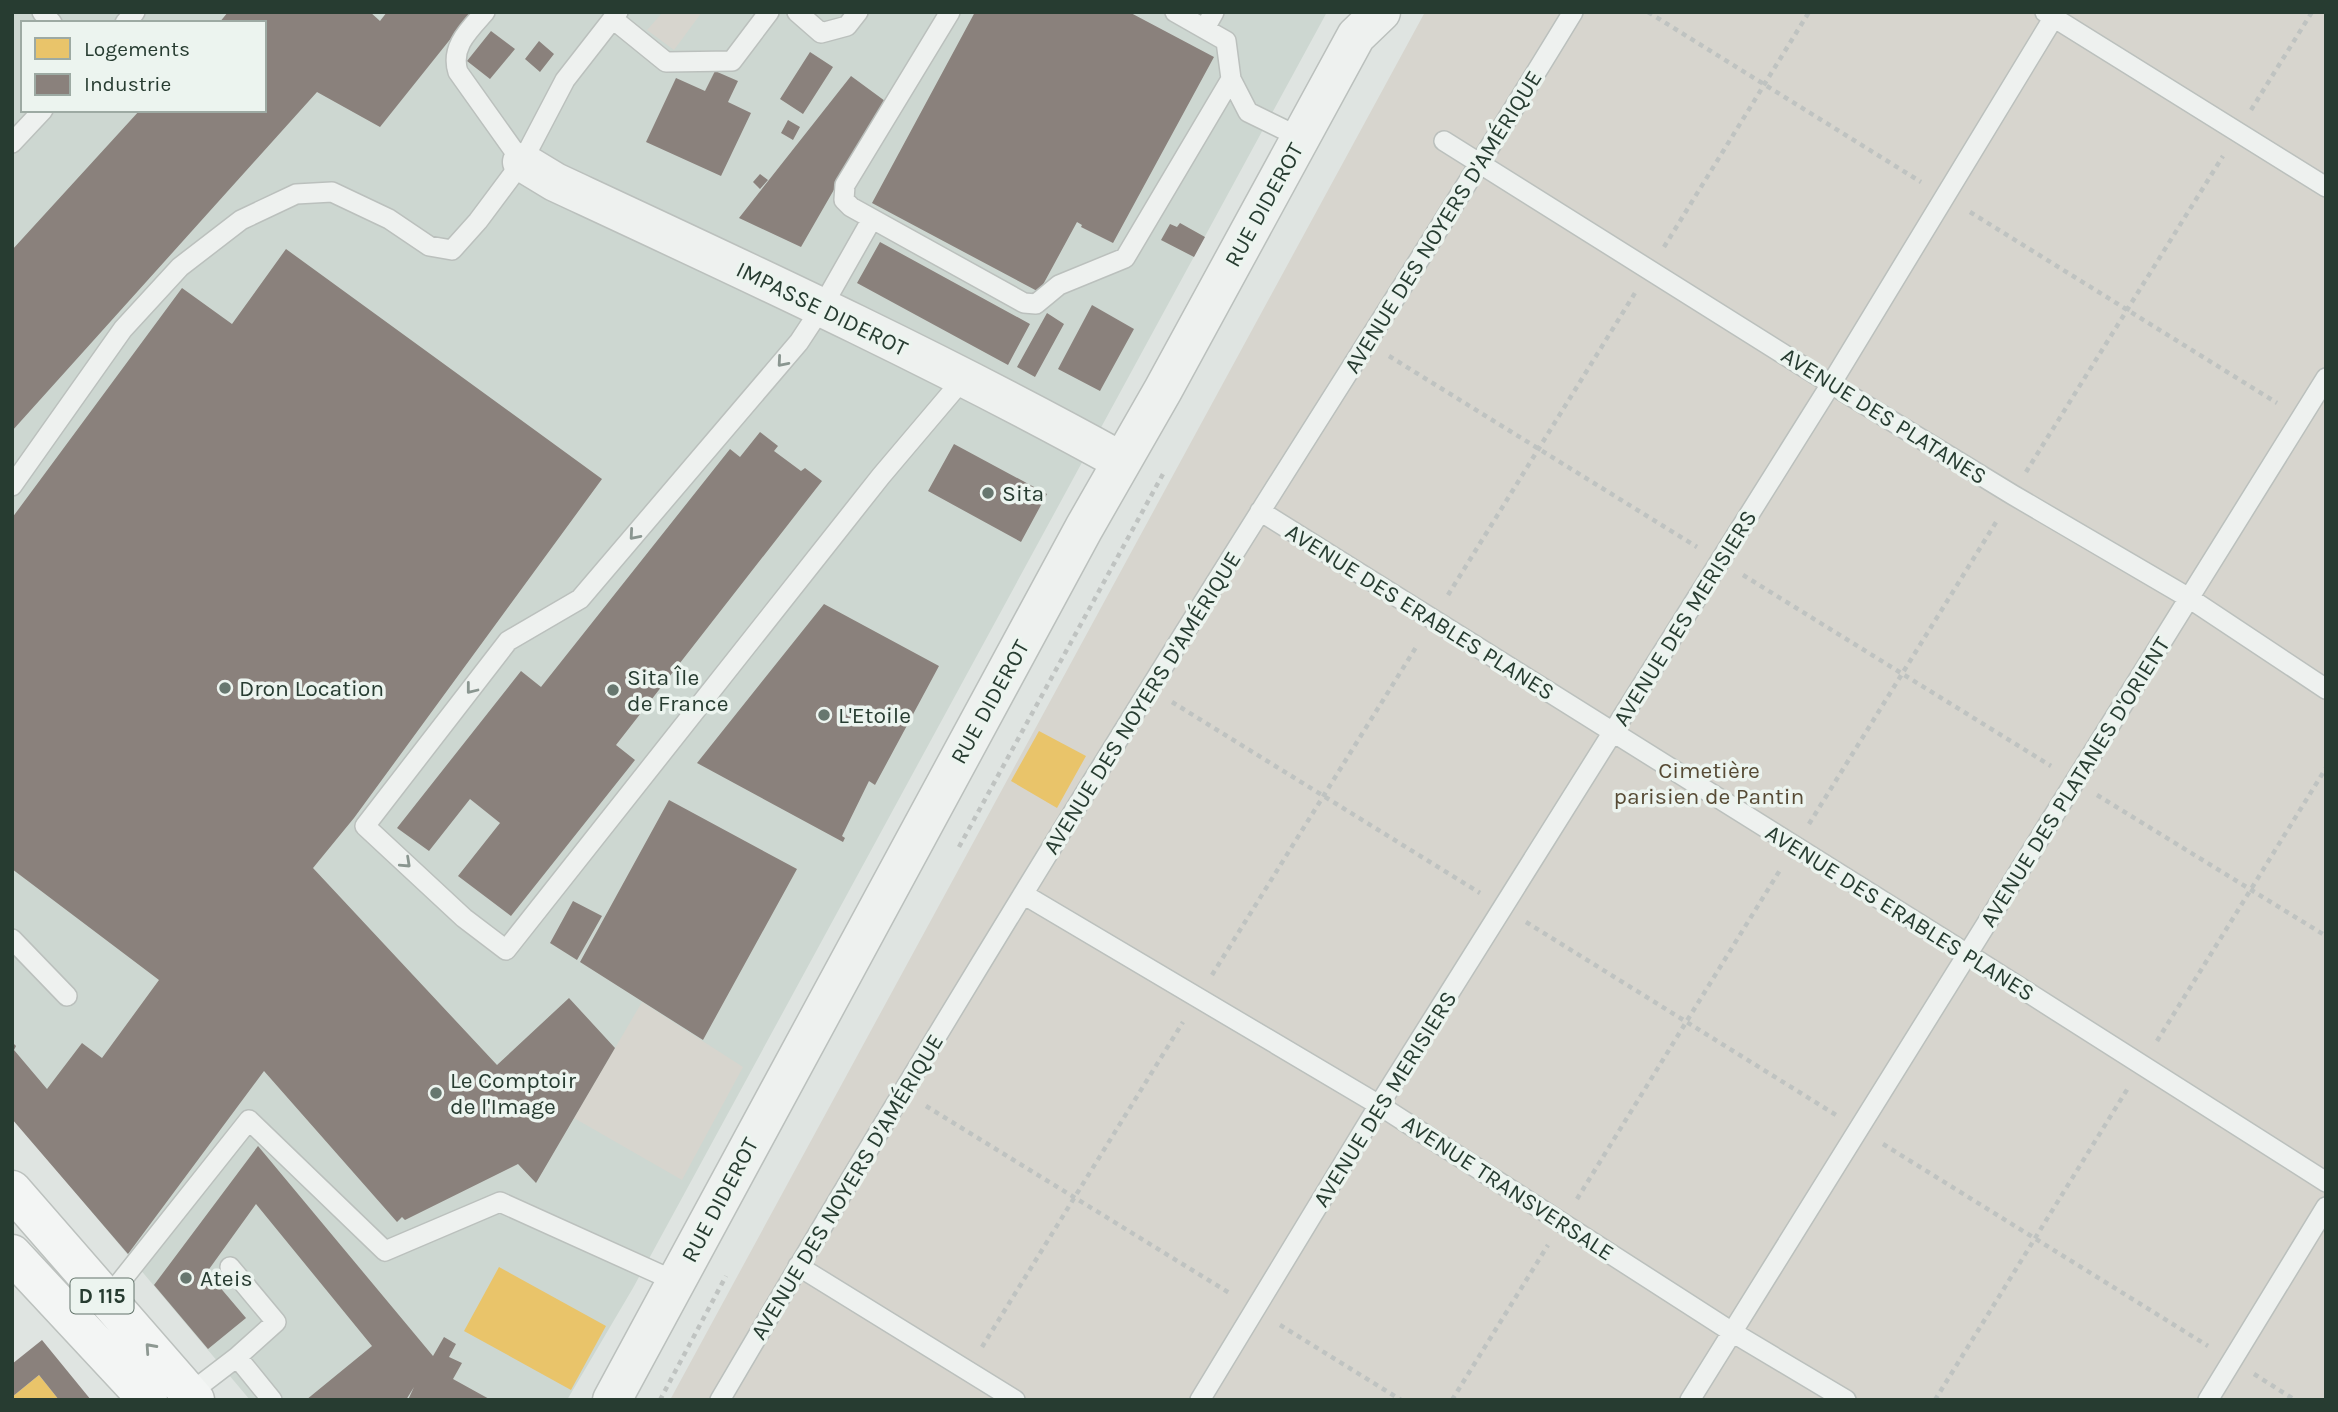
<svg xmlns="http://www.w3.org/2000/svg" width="2338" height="1412" viewBox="0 0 2338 1412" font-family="Karla,sans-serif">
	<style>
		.built { fill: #cdd7d1; fill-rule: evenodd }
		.green { fill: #d7d5ce }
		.homes { fill: #e9c46a }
		.industry { fill: #8a817c }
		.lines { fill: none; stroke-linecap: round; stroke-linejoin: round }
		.service-casing { stroke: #bbc0bd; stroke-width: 22 }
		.minor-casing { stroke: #bbc0bd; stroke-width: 41 }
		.primary-casing { stroke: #bcc1be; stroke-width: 41 }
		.path { stroke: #bfc3c1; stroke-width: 4.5; stroke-dasharray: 5 5; stroke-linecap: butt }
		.service { stroke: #eef1ef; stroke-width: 19 }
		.minor { stroke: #eef1ef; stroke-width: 38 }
		.primary { stroke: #f3f5f4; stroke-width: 38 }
		.oneway { stroke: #8a9690 }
		.oneway2 { stroke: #8d9892 }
		.poi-dot { fill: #67776f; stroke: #ecf4ef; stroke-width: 2.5 }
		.labels { text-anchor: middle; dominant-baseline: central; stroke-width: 7; stroke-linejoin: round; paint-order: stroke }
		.shield { fill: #ecf4ef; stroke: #62736a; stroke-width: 2 }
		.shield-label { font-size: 21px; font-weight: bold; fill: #273c31 }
		.street-label { font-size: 23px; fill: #273c31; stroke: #ecf4ef }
		.poi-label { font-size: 23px; fill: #273c31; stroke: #ecf4ef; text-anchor: start }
		.park-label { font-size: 23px; fill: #574b35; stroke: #ecf4ef }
	</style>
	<rect width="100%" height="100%" fill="#dfe4e1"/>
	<path class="built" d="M12 12H1327L633 1288 567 1400H250L12 1117ZM23 23H264V110H23Z"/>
	<path class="green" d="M663 12H702L674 50 647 30Z
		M1425 12H2326V1400H670Z
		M642 1002 743 1067 682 1180 574 1118Z"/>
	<path class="homes" d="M1039 731 1086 756 1057 808 1011 781Z
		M499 1267 606 1326 571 1390 464 1331Z
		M39 1375 59 1400H12V1397Z"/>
	<path class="industry" d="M228 12H370L380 21 387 12H472L380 127 317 92 12 431V250L140 110H264V23H219Z
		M975 12H1129L1214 57 1113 243 1081 227 1082 225 1077 222 1039 292 872 203Z
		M491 31 515 49 490 79 467 61Z
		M539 41 554 54 540 72 525 59Z
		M810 52 833 67 803 114 780 99Z
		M715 71 738 81 728 102 751 113 721 176 646 142 676 78 705 91Z
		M851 76 885 101 801 247 739 218Z
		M788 120 800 127 793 140 781 133Z
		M760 174 768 180 760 189 753 182Z
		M1180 223 1205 237 1194 257 1161 240 1170 224 1177 227Z
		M880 242 1030 324 1008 365 857 283Z
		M286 249 602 479 354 818 313 868 497 1065 569 998 615 1048 536 1183 518 1164 405 1220 402 1217 397 1222 264 1071 128 1254 12 1119V1042L16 1046 14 1050 47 1089 82 1043 102 1058 159 980 12 869V518L182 288 232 324Z
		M1092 305 1134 329 1100 391 1058 369Z
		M1047 313 1064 324 1035 377 1017 367Z
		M760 432 778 446 774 451 801 471 805 468 822 481 616 745 635 760 511 916 458 876 500 823 470 799 429 851 397 828 521 671 541 687 730 449 740 457Z
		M954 444 1047 494 1021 542 928 491Z
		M824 604 939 666 875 785 869 781 842 836 845 838 843 842 697 763Z
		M669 800 797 869 703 1040 580 962Z
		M573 901 602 916 577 960 550 943Z
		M258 1146 433 1356 444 1337 456 1344 449 1357 462 1363 453 1379 491 1400H408L414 1387 406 1400H306L372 1346 256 1204 207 1272 246 1318 208 1349 154 1285Z
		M42 1340 91 1400H59L39 1375 12 1397V1364Z"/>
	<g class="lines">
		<defs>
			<path id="service" d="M42 12 52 23
				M485 12C469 30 450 47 458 72L522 162
				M797 12 821 33 847 26 858 12
				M950 12 845 185 844 200 851 207 1024 303 1036 304 1059 285 1125 258 1231 79
				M1175 12 1226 41 1231 79 1248 112 1301 138
				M2045 12 2326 187
				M613 19 666 62 732 61 769 12
				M125 23 135 12
				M1205 28 1214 12
				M1444 141 1831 384 2013 495 2189 598 2326 689
				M12 143 43 110
				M872 219 822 307 799 342 580 599 508 641 365 826 464 918 506 950 881 476 964 378
				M12 486 123 329 180 267 241 220 296 194 332 192 389 219 429 246 452 250 478 221 522 162 565 80 618 12
				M1260 511 1969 955 2326 1182
				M1023 894 1379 1105 1732 1332 1846 1400
				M12 939 67 996
				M798 1266 1015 1400
				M106 1300 249 1120 385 1251 500 1202 677 1282
				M237 1357 272 1400
				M190 1393 237 1357 276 1322 230 1267
				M720 1400C895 1101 1076 805 1260 512 1365 345 1471 180 1573 12
				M1200 1400 1379 1105 1831 384 2057 12
				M1690 1400 2326 378
				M2208 1400 2326 1207"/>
			<path id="minor" d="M522 162 555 182C746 271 937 359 1121 461
				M612 1400 1084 528 1163 390 1356 36 1381 12"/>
			<path id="primary" d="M12 1190 195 1400
				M12 1254 148 1400"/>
		</defs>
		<use href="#service" class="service-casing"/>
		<use href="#minor" class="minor-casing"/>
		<use href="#primary" class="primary-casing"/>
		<path class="path" d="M1648 12 1921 182
			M2251 110 2312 12
			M1970 212 2277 403
			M1664 247 1809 12
			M1389 356 1697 547
			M2026 472 2223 156
			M1743 575 2051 766
			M1448 595 1635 293
			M1172 702 1480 893
			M2097 795 2326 936
			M1809 824 1998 519
			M959 847 1163 474
			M1526 922 1836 1115
			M1212 975 1418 644
			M2157 1041 2326 768
			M926 1106 1231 1294
			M1883 1144 2208 1346
			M1577 1199 1780 870
			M1280 1325 1401 1400
			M982 1347 1183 1022
			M2254 1374 2295 1400
			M660 1400 726 1276
			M1452 1400 1548 1245
			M1935 1400 2128 1088"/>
		<use href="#service" class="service"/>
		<use href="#minor" class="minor"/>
		<use href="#primary" class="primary"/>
	</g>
	<defs><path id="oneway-chevron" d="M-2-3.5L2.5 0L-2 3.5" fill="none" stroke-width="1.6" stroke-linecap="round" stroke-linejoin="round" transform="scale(1.75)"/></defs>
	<g class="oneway">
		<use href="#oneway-chevron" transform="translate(782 362) rotate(131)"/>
		<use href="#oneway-chevron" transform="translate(634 535) rotate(131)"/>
		<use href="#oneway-chevron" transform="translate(471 689) rotate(128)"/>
		<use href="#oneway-chevron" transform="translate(406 863) rotate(43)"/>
	</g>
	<use class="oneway2" href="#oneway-chevron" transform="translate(150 1348) rotate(-132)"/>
	<g class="poi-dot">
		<circle cx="988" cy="493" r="7"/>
		<circle cx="225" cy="688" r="7"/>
		<circle cx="613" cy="690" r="7"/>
		<circle cx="824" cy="715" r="7"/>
		<circle cx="436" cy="1093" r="7"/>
		<circle cx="186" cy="1278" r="7"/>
	</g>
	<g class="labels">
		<rect class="shield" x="70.5" y="1278.5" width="63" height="35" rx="5"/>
		<g class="shield-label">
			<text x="102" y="1296">D 115</text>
		</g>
		<g class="street-label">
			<text transform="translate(1264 205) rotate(-61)">RUE DIDEROT</text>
			<text transform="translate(1443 222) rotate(-58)">AVENUE DES NOYERS D'AMÉRIQUE</text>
			<text transform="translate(822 309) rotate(26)">IMPASSE DIDEROT</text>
			<text transform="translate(1884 416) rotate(32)">AVENUE DES PLATANES</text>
			<text transform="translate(1420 612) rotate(32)">AVENUE DES ERABLES PLANES</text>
			<text transform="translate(1685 618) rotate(-58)">AVENUE DES MERISIERS</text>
			<text transform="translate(990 702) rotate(-61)">RUE DIDEROT</text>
			<text transform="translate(1142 703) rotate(-58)">AVENUE DES NOYERS D'AMÉRIQUE</text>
			<text transform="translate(2075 782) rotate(-58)">AVENUE DES PLATANES D'ORIENT</text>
			<text transform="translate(1900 913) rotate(32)">AVENUE DES ERABLES PLANES</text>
			<text transform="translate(1385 1099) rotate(-58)">AVENUE DES MERISIERS</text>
			<text transform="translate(847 1187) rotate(-59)">AVENUE DES NOYERS D'AMÉRIQUE</text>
			<text transform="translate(1508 1188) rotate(33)">AVENUE TRANSVERSALE</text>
			<text transform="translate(720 1200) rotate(-62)">RUE DIDEROT</text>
		</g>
		<g class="poi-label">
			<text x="1002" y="493">Sita</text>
			<text x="627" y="677">Sita Île<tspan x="627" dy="26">de France</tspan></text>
			<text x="239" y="688">Dron Location</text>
			<text x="838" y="715">L'Etoile</text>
			<text x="450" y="1080">Le Comptoir<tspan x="450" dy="26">de l'Image</tspan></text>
			<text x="200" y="1278">Ateis</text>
		</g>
		<g class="park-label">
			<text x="1709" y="770">Cimetière<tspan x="1709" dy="26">parisien de Pantin</tspan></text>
		</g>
	</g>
	<rect width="2338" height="1412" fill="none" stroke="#273c31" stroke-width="28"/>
	<rect x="21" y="21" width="245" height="91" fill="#ecf4ef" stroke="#9daaa3" stroke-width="2"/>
	<rect x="35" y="38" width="35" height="21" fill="#e9c46a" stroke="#9daaa3" stroke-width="2"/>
	<text x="84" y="56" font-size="21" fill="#273c31">Logements</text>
	<rect x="35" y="74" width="35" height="21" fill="#8a817c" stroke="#9daaa3" stroke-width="2"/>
	<text x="84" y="91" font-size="21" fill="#273c31">Industrie</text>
</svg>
